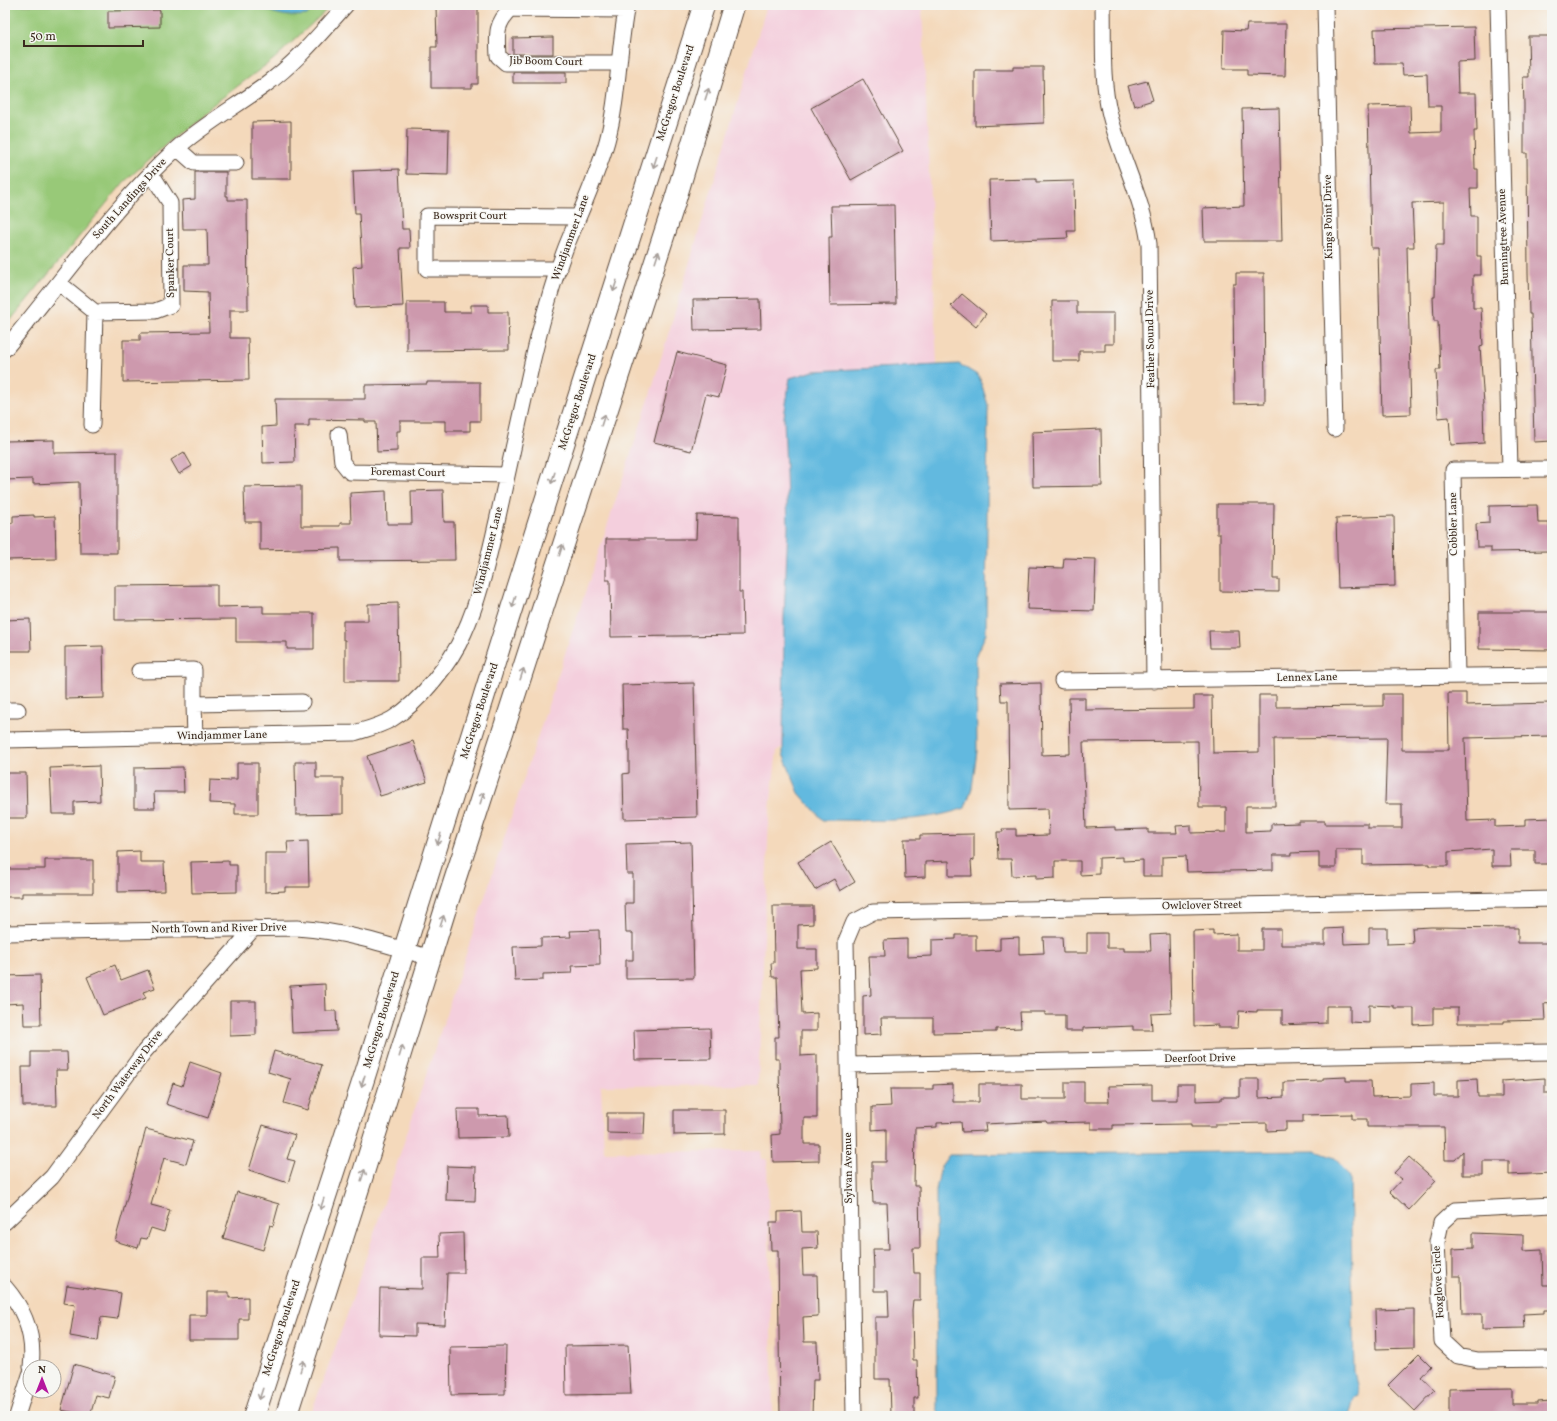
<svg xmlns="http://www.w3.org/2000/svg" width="1557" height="1421" viewBox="0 0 1557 1421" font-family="Vollkorn,serif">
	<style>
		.built { fill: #f4cfdd }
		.green { fill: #98c978; stroke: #6a7a4b }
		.water { fill: #62b9df; stroke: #4e727e }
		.building { fill: #cd99ad; fill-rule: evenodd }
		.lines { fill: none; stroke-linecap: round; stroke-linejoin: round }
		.street-casing { stroke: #574436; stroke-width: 17 }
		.secondary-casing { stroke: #574436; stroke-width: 23 }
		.street { stroke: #fff; stroke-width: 15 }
		.secondary { stroke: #fff; stroke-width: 21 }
		.oneway { stroke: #a79f9a }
		.labels { text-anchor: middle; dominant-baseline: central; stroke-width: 3; stroke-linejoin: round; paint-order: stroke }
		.street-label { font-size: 11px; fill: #3b2a1e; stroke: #f6f6f2 }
	</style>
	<rect width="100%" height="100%" fill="#f6f6f2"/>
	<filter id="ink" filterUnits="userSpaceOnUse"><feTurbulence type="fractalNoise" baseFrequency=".025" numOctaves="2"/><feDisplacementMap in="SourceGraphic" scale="8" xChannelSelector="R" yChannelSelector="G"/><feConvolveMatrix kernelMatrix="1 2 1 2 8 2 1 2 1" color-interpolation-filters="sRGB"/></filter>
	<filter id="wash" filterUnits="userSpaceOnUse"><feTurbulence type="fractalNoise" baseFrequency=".012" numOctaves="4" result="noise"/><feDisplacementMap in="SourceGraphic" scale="16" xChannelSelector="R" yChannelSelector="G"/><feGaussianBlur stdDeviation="0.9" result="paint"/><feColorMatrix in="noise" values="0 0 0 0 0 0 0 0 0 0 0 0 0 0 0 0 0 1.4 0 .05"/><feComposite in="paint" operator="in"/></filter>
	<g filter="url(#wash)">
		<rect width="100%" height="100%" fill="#f4d9bb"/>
		<path class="built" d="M767 5H922L937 365 814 371 791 378 784 417 788 526 784 618 783 747 777 750 769 817 758 1085 601 1086 604 1152 761 1151 762 1159H767L773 1416H310L346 1318 646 408Z"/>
		<path class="green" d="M5 5H332L274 59 199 115 124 182 5 327Z"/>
		<path class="water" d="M262 5H314L307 15C290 17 278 16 263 8Z
			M959 364 979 376 988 405 986 633 976 657 977 751 972 788 965 808C920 824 870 820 823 820L799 793 783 754 784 618 788 526 784 417 790 378 814 371Z
			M1316 1151 1335 1158 1350 1177 1354 1371 1359 1396 1354 1398 1349 1416H940L937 1409 936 1190 941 1166 949 1155Z"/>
		<g id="blocks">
			<path class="building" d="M436 5H478V84H472V88H431V47H437Z
				M160 10V27L108 28V11Z
				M1247 24H1286L1285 76 1247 75V69H1223L1224 30 1246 31Z
				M1474 27 1475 61 1457 62 1458 93H1476L1477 131H1474L1475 169H1478V188H1470L1471 216H1477V256H1481V275H1473V308H1481L1483 346 1480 347 1484 404H1483L1484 443 1451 445 1449 417 1438 418 1436 370H1440L1438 321H1434L1433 297H1435L1436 245H1444V202L1412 203 1414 247H1407L1411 414 1382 415 1378 248H1371L1368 106 1410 105 1411 133 1441 132V106H1428L1427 74 1403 75 1402 64H1375L1374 29Z
				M1528 36H1552V441L1534 442 1531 314H1529L1528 273 1527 153H1524V104L1523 77H1529Z
				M553 37V54H513V38Z
				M1013 67H1043L1044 123 975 126V70H1013Z
				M513 72H566V83H513Z
				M863 79 903 151 851 180 811 108Z
				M1147 81 1153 100 1134 106 1128 86Z
				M1279 108 1282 241H1204L1203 208 1244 206 1242 109Z
				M291 121V179H252V122Z
				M407 129 449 130 448 175 406 174Z
				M399 169 402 229H409L410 248H400L403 306 355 308 353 267 362 266 359 213H355L353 171Z
				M195 172H226V196H228V200H247L248 310H230V338H248L249 380 123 382V340H140V333L209 332 208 292 184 291V265H208L207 229H183L182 200 195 199Z
				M1036 179V182L1074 181 1075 231H1067L1068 238 991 241 989 180Z
				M894 205 896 304 830 305 829 237H832L831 206Z
				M1236 273H1264L1265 403 1234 404 1233 284H1236Z
				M962 294 986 314 976 327 951 306Z
				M760 299 761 329 694 330 693 300Z
				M1052 301H1077V313H1114V344H1105V351H1079V361H1052Z
				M407 302H444V312H471V305H488V312H508L509 350 407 351Z
				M677 352 727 365 719 397 706 394 691 451 654 442Z
				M427 382H480V421H470V431H446V421H400V431H397V451L377 452 376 422H365V420L309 419V426H294L295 462 263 463 262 427 276 426 275 399H365V385L427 384Z
				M1101 429 1102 486 1033 487 1032 432Z
				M54 440V453L117 452V553H80L79 482 33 484V479L5 480V441Z
				M184 452 192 466 179 474 171 460Z
				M301 486V526H340V523H351L350 493 386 491 387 524H412L411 491 443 490 444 522H454L455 560 340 561V548L260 550V522H245L244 487Z
				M1217 504H1274L1273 579H1279V592L1220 591V534H1217Z
				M1537 505 1538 523H1549L1550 551 1491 552V547H1477L1476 524 1489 523V506Z
				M34 515V517L55 516 56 559 5 560V524L13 523V516Z
				M697 515 739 516V592H742L743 635 611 637 610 580H606V539H696Z
				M1394 516 1395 586 1338 588 1336 518Z
				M1064 558 1096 559 1094 611 1027 609 1029 567 1063 568Z
				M217 585V607L263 606V613H314V649H287V642H236V619L115 620V586Z
				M398 603 399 681H345V640H343V621H368V604Z
				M1479 612H1552V650L1479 649Z
				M30 619 31 651H5V620Z
				M1209 631H1239L1240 648H1210Z
				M103 646 104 698 65 699V647Z
				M694 683 697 817 624 819 623 774 629 773V752L628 729H623L622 685Z
				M1041 683 1042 755 1070 754 1069 698H1085V710L1194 709V696H1212L1213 753 1259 752V695H1276V707L1383 706V694H1402V750H1449L1448 693H1466V705L1552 703V736L1465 738 1467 821 1495 820V827L1525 826V819L1552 818V864H1535V850H1510L1511 866H1492V849L1448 852V866H1429V864L1363 865V850H1336V868H1319V852L1291 853V855H1273V870L1187 872 1186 856 1162 857V876H1143V860L1123 861V857L1099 858V874L1080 875V861H1055V878L1036 879V875L1012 876 1011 859H998L997 832H1003L1002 829H1016V836L1049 835 1048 809 1009 810 1008 701H1001L1000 684ZM1387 738 1385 804H1402V828H1368V824H1325V821H1299V823L1271 824V831L1246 832V806H1275L1274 739ZM1198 741 1199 807H1226V832L1191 833V825L1176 826 1177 833H1148V829L1115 830V827L1086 828 1083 742Z
				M413 741 427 782 380 796 367 756Z
				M295 762H316V778H343V814L296 815Z
				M237 763H258V814H235V804L209 803 210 780 230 781V779H237Z
				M99 766 100 801 74 802V814H52L50 768Z
				M183 767 184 792H154L155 808H134V768Z
				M5 773H26L27 818H5Z
				M974 834V860L971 861 972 876H949V861L925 862V877L905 878 904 839H920V835Z
				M308 841 309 887H285V891L265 892V853H288L287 842Z
				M691 842 694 978 626 979V960H633V933H626L625 903H633V874H627L626 844Z
				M831 842 855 882 840 891 834 879 815 890 798 862Z
				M140 851V862H164L165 891 118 892V852Z
				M45 860H93V893H22V897H5V869H45Z
				M229 861V865H237V892L192 893 191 862Z
				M773 906H813V924L798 925V949H817V968L800 969 802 1014 817 1013V1031H801V1056L817 1055V1118H804V1144H819V1161L773 1162 772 1135 780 1134 779 1059H775V1037H779L777 977H772L771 963H774Z
				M1431 927 1518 928V943H1552V1003L1544 1004 1545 1020 1504 1021V1023H1458V1008H1433V1024L1414 1025V1008H1394V1006L1369 1005V1023L1350 1022V1006H1326V1023L1282 1025V1010H1257V1012L1239 1011 1238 1028H1219V1025L1194 1026 1193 931 1213 930V935L1237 934V950H1262V929H1281V945H1325V929L1343 928 1344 944 1369 943V928H1387V944L1413 943 1412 928Z
				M599 930 600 965 571 966 572 973 543 974V980L515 981 513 947 541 946V938L571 937 570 931Z
				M1087 933H1107V948H1124V951H1151L1150 935 1169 934 1171 1013 1151 1014 1152 1030H1133V1026L1083 1028V1031H1065V1015H1045V1012H1020L1021 1028 996 1029V1032L933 1033V1018H881L882 1034 863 1035V996L871 995 869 956H885L884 940 907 939V957L932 956V940L956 939V935H976V951L1000 950V938L1019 937V954L1044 953 1043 937H1062L1063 953H1087Z
				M115 965 121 980 148 970 155 988 143 992 146 998 103 1015 87 977Z
				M40 975 41 1025H24L23 1003 5 1004V976Z
				M325 984 326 1011H336L337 1031 292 1033 290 986Z
				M230 1001H256V1035L230 1036Z
				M710 1028 711 1059 635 1060 634 1030Z
				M274 1051 322 1065 308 1110 284 1103 291 1079 268 1072Z
				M31 1052H67L68 1070H56L57 1106H23L22 1067H31Z
				M190 1062 222 1073 208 1118 166 1104 173 1083 182 1086Z
				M1346 1077V1081H1371L1372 1097 1411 1096V1084L1434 1083V1096H1458V1080L1477 1079 1478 1097H1502V1081L1545 1078V1093H1552V1173L1509 1175V1161H1483V1175H1463V1151L1455 1160H1445L1444 1127H1367V1119H1352V1114L1303 1115V1122H1286V1130L1267 1131V1123L1216 1124V1127H1191V1124L1113 1125V1129H1091V1122L1047 1123 1046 1121 985 1124 986 1131 962 1132 961 1122 937 1123V1127L915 1128 914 1186H919L920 1248H913L914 1273H920V1300H913L912 1310 913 1360H917L918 1398H914V1416H891L890 1379H875V1317H889L888 1291H874V1268L873 1249H889L887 1203H873L872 1180V1162H886V1129L872 1130V1107L891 1106 890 1089H933V1085L953 1084V1102H979V1084H1022V1099H1065V1082H1084V1102H1109L1108 1086 1152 1085V1100H1177V1084H1196V1101L1221 1100V1097H1240V1079H1259V1098L1284 1097V1082L1323 1081V1078Z
				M457 1109H479V1116L508 1115 509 1137 458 1138Z
				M674 1110H725V1134L674 1135Z
				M607 1113H645L644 1134 607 1133Z
				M263 1125 295 1135 287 1159 295 1161 288 1183 249 1170Z
				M146 1129 193 1141 186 1164 164 1158 151 1205 170 1210 164 1232 151 1228 147 1239 141 1238 138 1248 115 1241Z
				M1409 1157 1436 1181 1409 1210 1390 1192 1402 1179 1394 1173Z
				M447 1166 476 1167 475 1201 446 1200Z
				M237 1192 279 1204 273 1226 270 1225 263 1250 223 1238Z
				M801 1211 802 1232H817L818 1248 802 1249 803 1275H817L818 1316 803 1317 804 1342H817L818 1380H813L812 1416H780L778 1250H771L770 1222H778V1212Z
				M463 1233 464 1273H447L445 1325 415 1324V1336L379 1335 380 1288 422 1289V1258H440L439 1234Z
				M1473 1233 1523 1235V1251L1542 1250 1543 1285H1552V1310H1544V1313L1523 1314 1524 1328 1482 1329V1314H1462L1461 1276H1453V1249L1473 1248Z
				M67 1285 121 1293 117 1319 101 1317 98 1341 70 1336 75 1305 64 1303Z
				M207 1292H229V1298L248 1297V1319H239V1340H189V1315H207Z
				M1414 1309V1348L1376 1349 1375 1310Z
				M628 1345 631 1394 566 1395 565 1346Z
				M506 1346 505 1394 451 1395 450 1347Z
				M1419 1354 1431 1366 1421 1377 1435 1390 1415 1411 1388 1385Z
				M74 1364 115 1376 109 1398 96 1395 90 1416 61 1410Z
				M1512 1388V1404H1537V1402L1552 1401V1416H1449V1389Z"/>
		</g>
	</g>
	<g filter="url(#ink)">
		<use href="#blocks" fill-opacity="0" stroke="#574436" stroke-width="1"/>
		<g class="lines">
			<defs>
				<path id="street" d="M1103 5C1104 41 1101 79 1110 115 1121 159 1143 198 1149 244L1154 681
					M1325 5 1335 429
					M1498 5 1510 469
					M619 63H506L498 56C497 35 495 24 511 9L626 10
					M177 148 194 163H236
					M559 269H427V216L578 217
					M59 283 95 312 155 311 171 305 170 203 151 173
					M5 349C61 283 112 207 176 149 203 125 235 107 264 86 296 63 320 34 346 5
					M92 425 95 312
					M339 434 342 462 350 472 507 475
					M139 671 194 670V704L302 702
					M1457 676 1453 470 1552 469
					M1062 681 1552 675
					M194 704 195 737
					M5 710H18
					M5 740 354 733C367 729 380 726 392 719 419 703 451 663 464 633 480 598 488 559 497 521 509 468 520 415 532 363 541 324 552 284 566 247 580 212 597 177 607 141 619 97 618 50 627 5
					M5 933 297 928C343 931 386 944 430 958
					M848 1065 1552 1052
					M1552 1205 1455 1210 1441 1223 1437 1242 1442 1341 1458 1356 1478 1360 1552 1359
					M5 1222 52 1177 144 1052 254 928
					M5 1287C25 1310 35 1336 31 1367
					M17 1416 30 1375
					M854 1416 846 941 854 922 873 912 1552 899"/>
				<path id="secondary" d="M254 1416 364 1078 546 499 704 5
					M286 1416 363 1174 446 907 674 204 734 5"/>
			</defs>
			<use href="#street" class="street-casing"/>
			<use href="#secondary" class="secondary-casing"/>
			<use href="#street" class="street"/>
			<use href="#secondary" class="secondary"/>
		</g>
		<defs><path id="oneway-shaft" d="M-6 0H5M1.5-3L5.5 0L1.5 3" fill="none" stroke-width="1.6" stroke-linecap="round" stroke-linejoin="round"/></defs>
		<g class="oneway">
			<use href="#oneway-shaft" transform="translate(707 94) rotate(-72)"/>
			<use href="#oneway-shaft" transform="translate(655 162) rotate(108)"/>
			<use href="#oneway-shaft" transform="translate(657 257) rotate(-72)"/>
			<use href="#oneway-shaft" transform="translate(615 286) rotate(108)"/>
			<use href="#oneway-shaft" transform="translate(603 420) rotate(-72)"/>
			<use href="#oneway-shaft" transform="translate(553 478) rotate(108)"/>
			<use href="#oneway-shaft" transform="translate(561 550) rotate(-73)"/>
			<use href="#oneway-shaft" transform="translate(514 602) rotate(107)"/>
			<use href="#oneway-shaft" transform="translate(522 674) rotate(-72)"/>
			<use href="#oneway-shaft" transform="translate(482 798) rotate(-72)"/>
			<use href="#oneway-shaft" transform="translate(439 839) rotate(108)"/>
			<use href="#oneway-shaft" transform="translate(442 921) rotate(-72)"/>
			<use href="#oneway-shaft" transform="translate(401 1051) rotate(-73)"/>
			<use href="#oneway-shaft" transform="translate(363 1081) rotate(108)"/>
			<use href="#oneway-shaft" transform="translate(363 1175) rotate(-72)"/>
			<use href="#oneway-shaft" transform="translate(322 1204) rotate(108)"/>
			<use href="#oneway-shaft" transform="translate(302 1366) rotate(-72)"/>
			<use href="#oneway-shaft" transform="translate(261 1394) rotate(108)"/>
		</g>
	</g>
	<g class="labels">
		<g class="street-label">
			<text transform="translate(546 62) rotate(1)">Jib Boom Court</text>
			<text transform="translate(676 93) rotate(-72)">McGregor Boulevard</text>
			<text transform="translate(130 199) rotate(-48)">South Landings Drive</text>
			<text x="470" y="216">Bowsprit Court</text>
			<text transform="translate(1329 217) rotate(-91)">Kings Point Drive</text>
			<text transform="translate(1504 237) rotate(-92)">Burningtree Avenue</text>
			<text transform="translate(571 238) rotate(-70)">Windjammer Lane</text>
			<text transform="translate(171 263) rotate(-91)">Spanker Court</text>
			<text transform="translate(1151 339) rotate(-91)">Feather Sound Drive</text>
			<text transform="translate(578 402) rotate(-72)">McGregor Boulevard</text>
			<text transform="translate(408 473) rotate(1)">Foremast Court</text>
			<text transform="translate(1454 524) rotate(-91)">Cobbler Lane</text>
			<text transform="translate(489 551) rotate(-76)">Windjammer Lane</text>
			<text transform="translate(1307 678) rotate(-1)">Lennex Lane</text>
			<text transform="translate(480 711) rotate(-72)">McGregor Boulevard</text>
			<text transform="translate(222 736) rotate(-1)">Windjammer Lane</text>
			<text transform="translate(1202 906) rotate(-1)">Owlclover Street</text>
			<text transform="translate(219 929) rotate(-1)">North Town and River Drive</text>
			<text transform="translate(382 1020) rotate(-73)">McGregor Boulevard</text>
			<text transform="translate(1200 1059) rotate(-1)">Deerfoot Drive</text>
			<text transform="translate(128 1075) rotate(-53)">North Waterway Drive</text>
			<text transform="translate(849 1168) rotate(-91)">Sylvan Avenue</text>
			<text transform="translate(1439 1282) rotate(-93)">Foxglove Circle</text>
			<text transform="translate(282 1328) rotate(-72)">McGregor Boulevard</text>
		</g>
	</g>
	<rect width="1557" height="1421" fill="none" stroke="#f6f6f2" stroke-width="20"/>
	<g transform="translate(42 1379)"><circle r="19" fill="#f6f6f2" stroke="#aba49d"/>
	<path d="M0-3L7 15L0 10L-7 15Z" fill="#b5179e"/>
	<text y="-6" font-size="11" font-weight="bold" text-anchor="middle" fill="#3b2a1e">N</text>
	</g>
	<path d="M24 40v6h119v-6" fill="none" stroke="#3b2a1e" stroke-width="2"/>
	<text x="30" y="40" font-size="12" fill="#3b2a1e" stroke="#f6f6f2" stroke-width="3" paint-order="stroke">50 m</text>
</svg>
